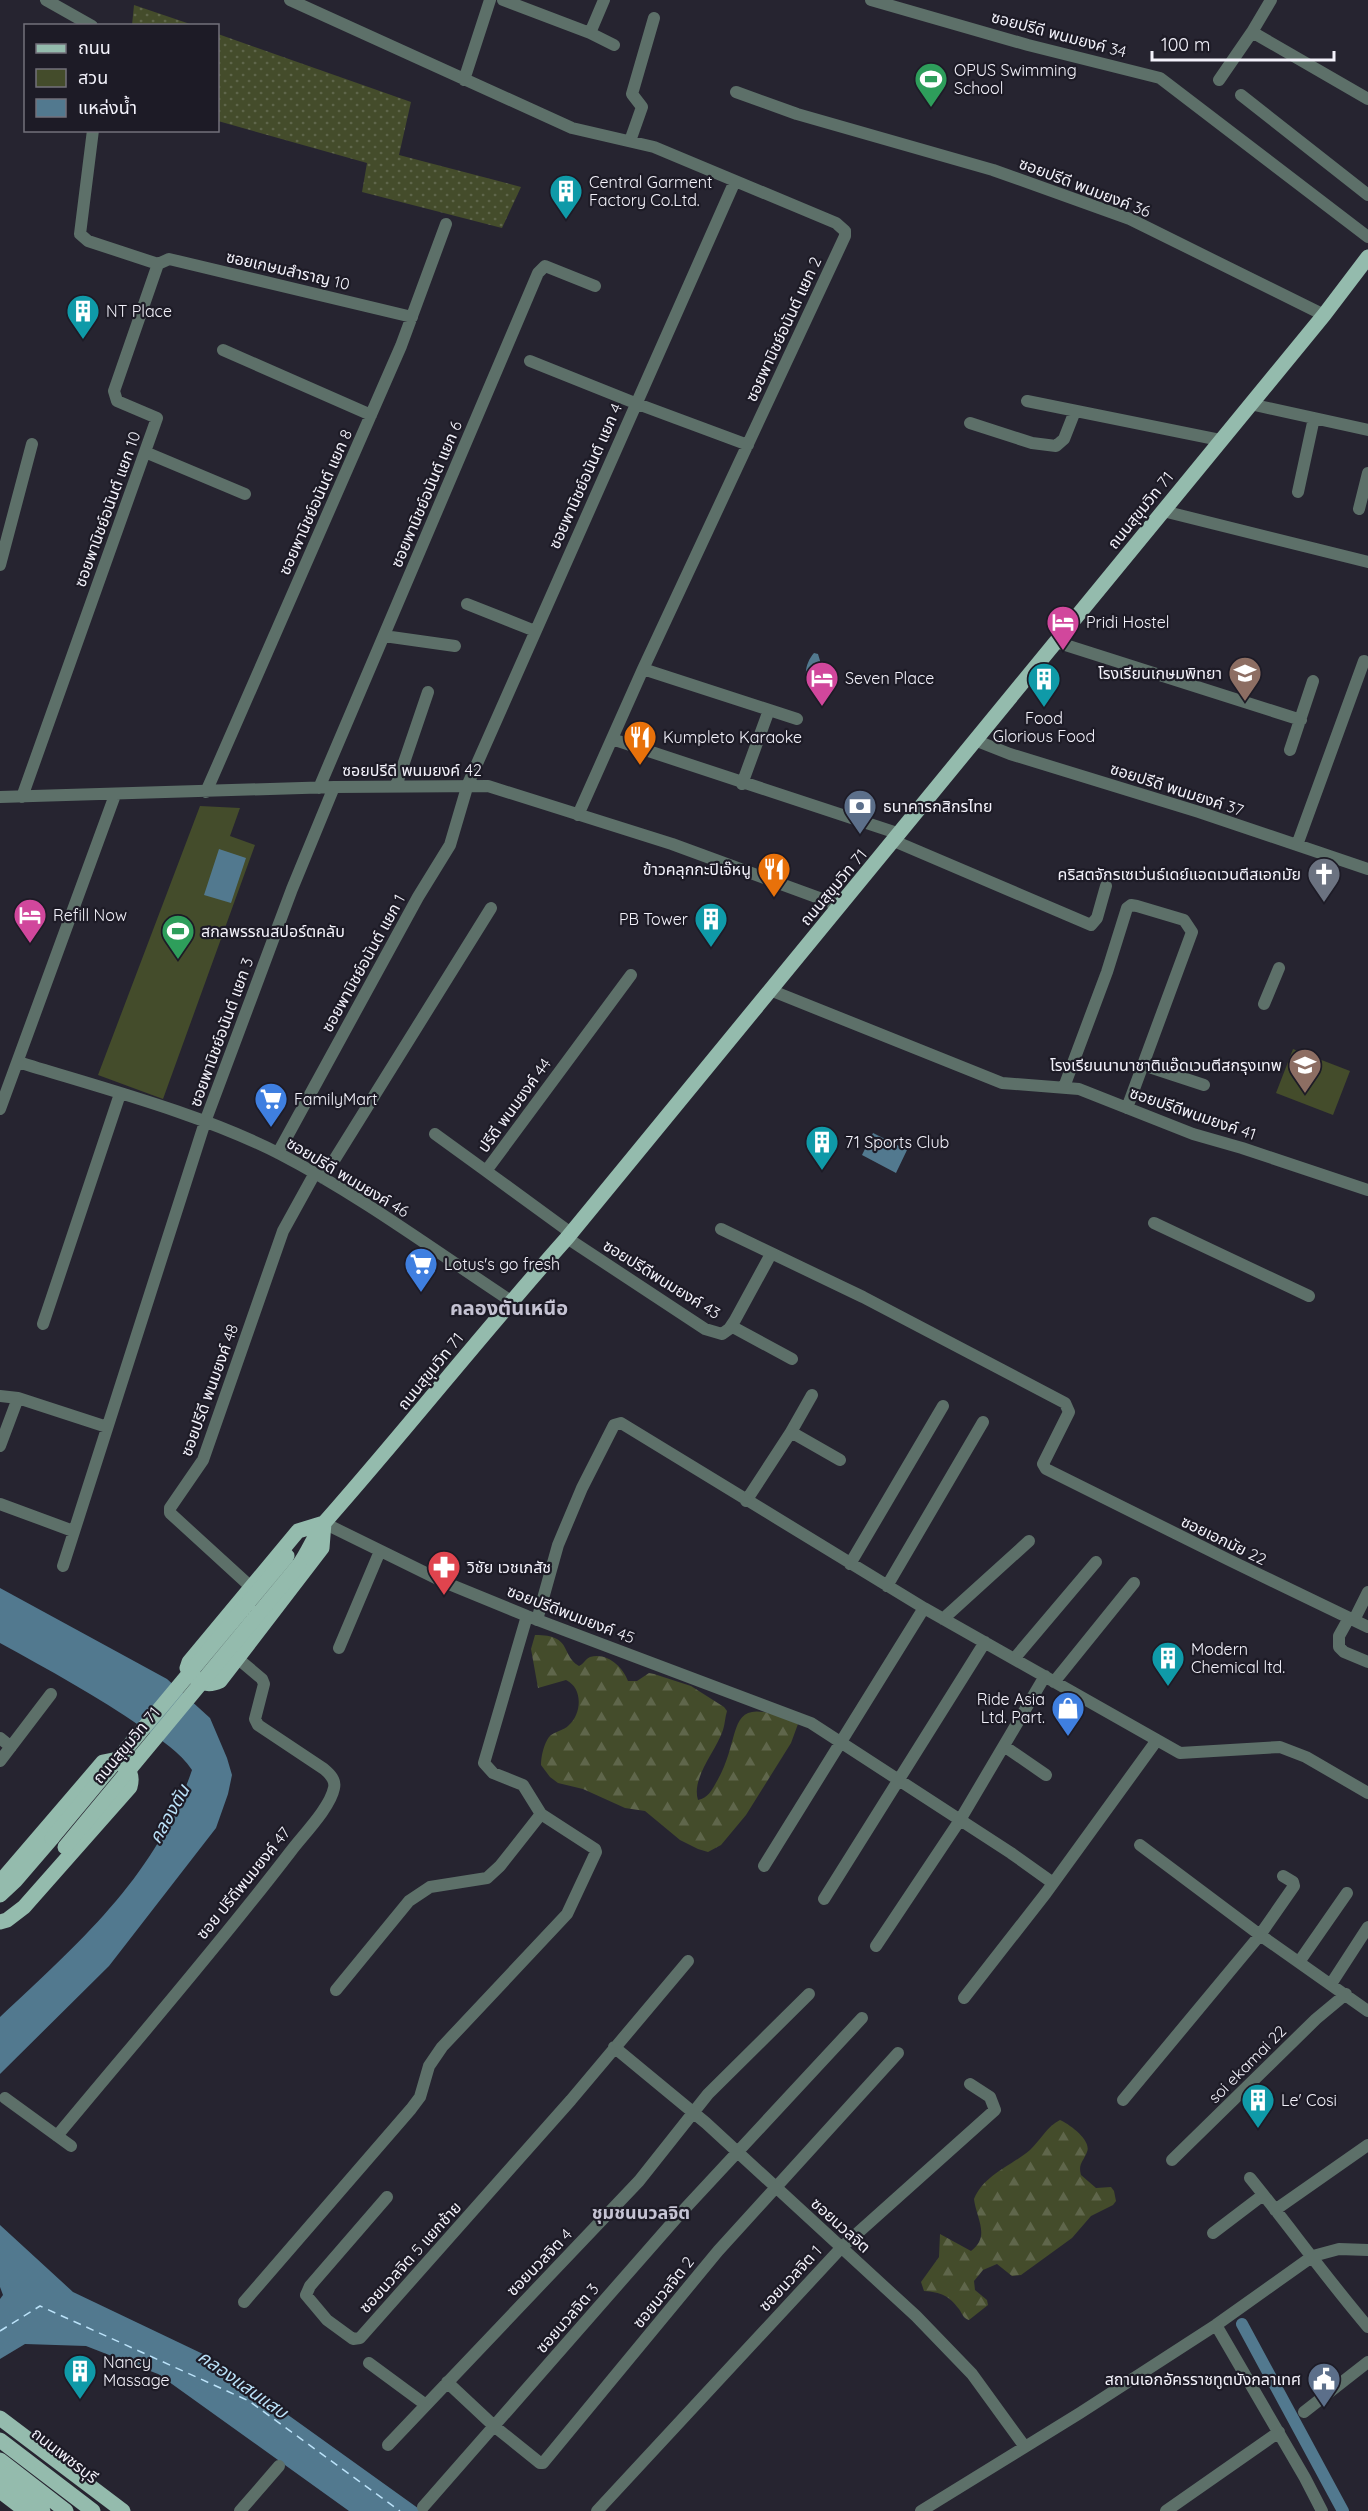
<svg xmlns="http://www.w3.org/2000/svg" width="1368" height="2511" viewBox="0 0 1368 2511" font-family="Quicksand,'Noto Sans Thai',sans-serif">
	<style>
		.grass { fill: url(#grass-dots) }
		.forest { fill: url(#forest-firs) }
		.park { fill: #444c2b }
		.water { fill: #52798f }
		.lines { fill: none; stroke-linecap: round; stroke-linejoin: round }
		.canal { stroke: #52798f; stroke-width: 12 }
		.ferry { stroke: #bbe2f9; stroke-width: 1.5; stroke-dasharray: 8 6; stroke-linecap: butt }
		.minor { stroke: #5d7069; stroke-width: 12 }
		.major { stroke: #94bbad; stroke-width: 15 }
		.major-bridge { stroke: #94bbad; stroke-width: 15 }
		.labels { text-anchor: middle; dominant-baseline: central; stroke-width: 4.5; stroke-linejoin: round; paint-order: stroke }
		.street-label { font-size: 16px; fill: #f3f2fb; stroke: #1d1b26 }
		.poi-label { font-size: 16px; fill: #f3f2fb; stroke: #1d1b26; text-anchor: start }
		.water-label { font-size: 18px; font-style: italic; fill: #bbe2f9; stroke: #1d1b26 }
		.neighbourhood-label { font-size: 18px; font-weight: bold; fill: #c5c3d3; stroke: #1d1b26 }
		.quarter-label { font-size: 20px; font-weight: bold; fill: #c5c3d3; stroke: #1d1b26 }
	</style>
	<defs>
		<pattern id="grass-dots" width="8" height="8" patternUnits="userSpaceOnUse" patternTransform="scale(1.5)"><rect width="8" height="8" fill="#444c2b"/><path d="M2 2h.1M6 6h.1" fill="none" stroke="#5f664b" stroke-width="1.8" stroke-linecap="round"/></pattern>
		<pattern id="forest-firs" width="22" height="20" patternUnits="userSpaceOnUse" patternTransform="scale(1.5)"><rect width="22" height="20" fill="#444c2b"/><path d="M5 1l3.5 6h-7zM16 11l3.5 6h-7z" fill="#5f664b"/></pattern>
	</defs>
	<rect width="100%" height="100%" fill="#262430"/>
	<path class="grass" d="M134 5 193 25H132Z
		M218 34 411 102 399 155 521 187 502 228 362 192 367 163 218 121Z"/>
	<path class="forest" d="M535 1635C573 1635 560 1654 579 1666 584 1664 585 1659 590 1657 607 1652 623 1667 628 1681H637L649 1673 654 1674 691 1686 724 1707 727 1711C725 1717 725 1724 723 1730 716 1751 691 1778 698 1800 708 1798 712 1790 717 1781 745 1733 721 1689 798 1724L791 1743 746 1815 721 1845 708 1852 698 1849 680 1840 645 1811 625 1808 583 1789 558 1783 550 1777 541 1765C541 1756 544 1744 549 1737 554 1731 564 1731 569 1725 582 1713 583 1688 566 1680L538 1688 531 1649Z
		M1060 2120C1069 2124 1092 2140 1087 2152 1083 2162 1078 2164 1081 2175L1096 2188 1111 2187 1114 2191 1116 2201 1113 2205 1091 2216 1072 2238 1021 2275 1012 2276 997 2264 983 2270 974 2281 975 2290 987 2300 988 2305 969 2320C963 2318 963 2315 959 2309 949 2296 941 2292 924 2291L921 2282 939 2257 940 2234 971 2251C991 2236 976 2218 974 2199 984 2175 1011 2166 1030 2150 1040 2141 1047 2126 1060 2120Z"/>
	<path class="park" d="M200 806 240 808 230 836 255 845 163 1099 98 1075Z
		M1293 1049 1350 1071 1333 1115 1276 1093Z"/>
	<path class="water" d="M814 653 818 654 821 664 827 670 815 686 811 687C802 677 806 662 814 653Z
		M219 849 246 858 231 903 204 895Z
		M873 1133 907 1150 896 1173 862 1155Z
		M0 1588 167 1679 210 1718 227 1758 232 1775 228 1794 216 1828 109 1966 0 2074V2017C80 1942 156 1876 192 1770 180 1752 161 1740 143 1728 97 1696 49 1670 0 1643Z
		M0 2225 73 2292 203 2354 422 2511H349L158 2374 86 2346 25 2344 0 2359V2299L3 2295 0 2287Z"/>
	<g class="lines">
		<path class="canal" d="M1242 2324 1343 2511"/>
		<path class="ferry" d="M0 2331 40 2306 249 2401 400 2511"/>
		<path class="minor" d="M46 0 92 26
			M290 0 572 128 654 147 836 223 845 231V236L643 669 578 815
			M503 0 590 33 604 0
			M871 0 1028 45 1160 78 1368 237
			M1271 0 1252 32 1368 99
			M590 33 614 45
			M464 80 490 0
			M1219 80 1252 32
			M736 92 797 114 993 170 1130 219 1324 315
			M1241 95 1368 195
			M630 141 642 107 632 94 654 18
			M158 264 169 259 412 317
			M223 350 371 415
			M530 361 635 403 748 445
			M1027 401 1220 440
			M1250 404 1368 430
			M970 423 1032 443 1056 446 1064 439 1075 411
			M145 452 245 494
			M1298 492 1314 418
			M1359 509 1368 473
			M1163 511 1368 562
			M0 565 32 444
			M467 604 535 631
			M384 636 455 646
			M1056 642 1301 720
			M643 669 797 719
			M612 739 900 834
			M977 741 1010 754 1199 812 1368 869
			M1290 750 1313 681
			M742 784 769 710
			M396 786 428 692
			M319 788 538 273 545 266 595 286
			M206 792 401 346 446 224
			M0 797 334 787 488 786 672 844 841 906
			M22 797 157 418 117 401 114 391 158 264 88 241 80 234 93 130
			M894 841 1091 925 1097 918 1106 886
			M1297 845 1364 661
			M770 990 1002 1083 1079 1089 1193 1134 1242 1148 1368 1190
			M1264 1004 1279 968
			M18 1062C102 1088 202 1114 280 1154 361 1196 435 1251 511 1301
			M1143 1065 1204 1085
			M1064 1087 1107 972 1127 908 1131 905 1137 906 1184 920 1192 932 1127 1108
			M0 1109 115 795
			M435 1134 486 1171
			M278 1153 418 897 450 845 468 784 735 181
			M323 1178 491 908
			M1154 1223 1309 1296
			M721 1229 863 1297 1065 1403 1069 1412 1043 1464 1046 1469 1229 1560 1368 1627
			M571 1233 486 1171 631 975
			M567 1238 705 1329 722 1334 729 1329 735 1320 771 1254
			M43 1324 120 1094
			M731 1326 792 1359
			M0 1396 18 1398 107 1427
			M791 1432 812 1395
			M0 1446 18 1398
			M746 1501 791 1432 840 1460
			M0 1504 73 1531
			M324 1523 444 1582 527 1616 811 1723 1011 1853 1053 1883
			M850 1564 943 1406
			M63 1566 205 1122 292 889 334 787
			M887 1586 983 1422
			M251 1587 170 1513V1508L203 1460 283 1231 315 1173
			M1349 1618 1339 1636V1647L1344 1652 1368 1662
			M943 1619 1029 1541
			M537 1620 558 1545 582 1488 614 1425 621 1423 924 1608 1180 1753 1280 1747 1306 1757 1368 1793
			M1354 1620 1368 1592
			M339 1648 380 1551
			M1014 1659 1096 1562
			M1054 1682 1134 1583
			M0 1738 11 1747
			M1004 1746 1046 1775
			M0 1761 51 1694
			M1140 1845 1260 1935 1368 2011
			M764 1866 924 1608
			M824 1899 985 1642
			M876 1946 960 1820 1045 1676
			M1299 1962 1347 1893
			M1331 1984 1368 1927
			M336 1990 409 1901 430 1887 487 1878 500 1866 541 1814
			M964 1998 1046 1893 1157 1740
			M614 2047 706 2123 916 2316 972 2374 1025 2447
			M5 2098 71 2146
			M1123 2100 1260 1935 1294 1886 1293 1882 1283 1876
			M57 2136C135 2042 216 1949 291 1851 303 1835 330 1808 334 1788 336 1780 330 1774 324 1769L258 1725 255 1719 264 1684 262 1679 237 1658
			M1172 2160 1316 2019 1346 1994
			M1250 2178C1290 2227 1327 2279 1368 2327
			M387 2197 310 2286 306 2295 327 2320 353 2339 360 2338 571 2100 688 1961
			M1275 2210 1368 2145
			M1213 2233 1263 2195
			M244 2302 411 2109 420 2097 429 2066 442 2047 567 1914 596 1852 595 1849 541 1814 523 1785 493 1773 484 1763 527 1616
			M1216 2325 1305 2478 1322 2511
			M369 2363 426 2405
			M447 2382 494 2426 540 2463H543L718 2251 898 2053
			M1304 2412 1368 2362
			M388 2445 639 2181 708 2094 809 1994
			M423 2507 679 2215 862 2018
			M240 2511 279 2466
			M597 2511 842 2247 995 2110 990 2097 970 2084
			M921 2511 1080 2413 1216 2325 1313 2256 1339 2249 1368 2250
			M1166 2511 1279 2432"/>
		<path class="major" d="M324 1523 322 1548 220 1681C205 1688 196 1681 187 1668L189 1662 298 1531Z
			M299 1565C309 1551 314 1536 324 1523 407 1429 484 1331 567 1238L1324 315 1368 257
			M0 1882 103 1762 113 1760C126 1765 134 1773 130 1787L24 1907 7 1920 0 1922
			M0 1895 15 1881 52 1838
			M0 2418 123 2511
			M0 2440 93 2511
			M0 2460 66 2511
			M0 2477 43 2511
			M0 2491 26 2511"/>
		<path class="major-bridge" d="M52 1838 287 1556
			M65 1847 299 1565"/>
	</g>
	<defs>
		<symbol id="stadium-pin" viewBox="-11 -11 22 30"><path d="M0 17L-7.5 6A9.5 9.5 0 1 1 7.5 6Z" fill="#2e9e5b" stroke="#1d1b26"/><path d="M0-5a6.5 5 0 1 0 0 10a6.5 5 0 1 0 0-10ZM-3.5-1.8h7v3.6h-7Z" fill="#fff"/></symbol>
		<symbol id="building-pin" viewBox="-11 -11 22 30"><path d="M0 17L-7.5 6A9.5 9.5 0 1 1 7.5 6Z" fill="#0f9aa8" stroke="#1d1b26"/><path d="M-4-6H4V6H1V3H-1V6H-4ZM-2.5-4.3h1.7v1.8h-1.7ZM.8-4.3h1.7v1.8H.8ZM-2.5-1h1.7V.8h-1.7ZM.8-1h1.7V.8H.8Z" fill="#fff"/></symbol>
		<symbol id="hotel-pin" viewBox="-11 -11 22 30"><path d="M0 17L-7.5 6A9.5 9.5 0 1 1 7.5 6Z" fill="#d1479c" stroke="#1d1b26"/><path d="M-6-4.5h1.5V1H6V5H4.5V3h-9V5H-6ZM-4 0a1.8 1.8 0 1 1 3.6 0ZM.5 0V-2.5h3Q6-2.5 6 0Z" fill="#fff"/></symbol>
		<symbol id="school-pin" viewBox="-11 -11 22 30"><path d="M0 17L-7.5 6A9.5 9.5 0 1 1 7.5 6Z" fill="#8d6e63" stroke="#1d1b26"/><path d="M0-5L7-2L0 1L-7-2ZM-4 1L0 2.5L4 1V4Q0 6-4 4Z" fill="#fff"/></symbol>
		<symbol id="restaurant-pin" viewBox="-11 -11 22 30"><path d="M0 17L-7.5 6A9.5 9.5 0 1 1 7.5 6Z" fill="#e8710a" stroke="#1d1b26"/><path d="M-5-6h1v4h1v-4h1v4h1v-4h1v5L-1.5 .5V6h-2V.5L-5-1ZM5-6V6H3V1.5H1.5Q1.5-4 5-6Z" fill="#fff"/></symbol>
		<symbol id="bank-pin" viewBox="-11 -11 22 30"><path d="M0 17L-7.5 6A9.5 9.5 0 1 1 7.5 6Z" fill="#5c6f8a" stroke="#1d1b26"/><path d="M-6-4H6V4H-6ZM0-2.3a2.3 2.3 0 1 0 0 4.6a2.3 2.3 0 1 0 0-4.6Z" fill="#fff"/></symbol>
		<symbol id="church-pin" viewBox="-11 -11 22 30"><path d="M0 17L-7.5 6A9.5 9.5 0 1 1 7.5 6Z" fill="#6b7280" stroke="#1d1b26"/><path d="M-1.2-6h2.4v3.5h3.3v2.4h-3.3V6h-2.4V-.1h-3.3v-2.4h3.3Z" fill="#fff"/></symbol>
		<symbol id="supermarket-pin" viewBox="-11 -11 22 30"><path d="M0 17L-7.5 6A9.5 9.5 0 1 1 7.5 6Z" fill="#3f7fe0" stroke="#1d1b26"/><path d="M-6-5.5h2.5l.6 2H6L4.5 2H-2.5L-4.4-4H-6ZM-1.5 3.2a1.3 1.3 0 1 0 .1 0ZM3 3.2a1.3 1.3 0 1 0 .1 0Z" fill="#fff"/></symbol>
		<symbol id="pharmacy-pin" viewBox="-11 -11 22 30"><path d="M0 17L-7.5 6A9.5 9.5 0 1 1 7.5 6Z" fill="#e0444e" stroke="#1d1b26"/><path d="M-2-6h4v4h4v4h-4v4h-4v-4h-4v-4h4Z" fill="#fff"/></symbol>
		<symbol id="shop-pin" viewBox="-11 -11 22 30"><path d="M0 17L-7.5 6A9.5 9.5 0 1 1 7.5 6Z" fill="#3f7fe0" stroke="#1d1b26"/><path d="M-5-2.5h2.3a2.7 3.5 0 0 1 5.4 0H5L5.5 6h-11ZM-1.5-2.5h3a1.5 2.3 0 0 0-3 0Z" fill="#fff"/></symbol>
		<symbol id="civic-pin" viewBox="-11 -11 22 30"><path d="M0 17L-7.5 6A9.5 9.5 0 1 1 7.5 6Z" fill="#5c6f8a" stroke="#1d1b26"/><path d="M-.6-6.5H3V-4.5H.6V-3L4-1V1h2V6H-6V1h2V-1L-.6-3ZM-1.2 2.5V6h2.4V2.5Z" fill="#fff"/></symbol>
	</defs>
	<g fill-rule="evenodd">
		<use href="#stadium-pin" x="912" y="60" width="38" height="52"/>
		<use href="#building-pin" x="547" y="172" width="38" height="52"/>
		<use href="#building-pin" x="64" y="292" width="38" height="52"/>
		<use href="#hotel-pin" x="1044" y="603" width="38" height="52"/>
		<use href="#school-pin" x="1226" y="654" width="38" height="52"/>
		<use href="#hotel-pin" x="803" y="659" width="38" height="52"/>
		<use href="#building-pin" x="1025" y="660" width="38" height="52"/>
		<use href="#restaurant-pin" x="621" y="718" width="38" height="52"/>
		<use href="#bank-pin" x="841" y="787" width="38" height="52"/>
		<use href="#restaurant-pin" x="755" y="850" width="38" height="52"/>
		<use href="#church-pin" x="1305" y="855" width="38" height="52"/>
		<use href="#hotel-pin" x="11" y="896" width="38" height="52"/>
		<use href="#building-pin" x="692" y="900" width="38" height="52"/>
		<use href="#stadium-pin" x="159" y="912" width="38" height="52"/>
		<use href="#school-pin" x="1286" y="1046" width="38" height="52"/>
		<use href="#supermarket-pin" x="252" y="1080" width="38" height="52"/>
		<use href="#building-pin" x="803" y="1123" width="38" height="52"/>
		<use href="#supermarket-pin" x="402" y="1245" width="38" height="52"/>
		<use href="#pharmacy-pin" x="425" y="1548" width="38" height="52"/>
		<use href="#building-pin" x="1149" y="1639" width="38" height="52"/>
		<use href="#shop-pin" x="1049" y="1689" width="38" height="52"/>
		<use href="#building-pin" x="1239" y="2081" width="38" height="52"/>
		<use href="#building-pin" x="61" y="2352" width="38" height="52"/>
		<use href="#civic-pin" x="1305" y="2360" width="38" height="52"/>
	</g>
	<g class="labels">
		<g class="street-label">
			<text transform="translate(1059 34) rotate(15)">ซอยปรีดี พนมยงค์ 34</text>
			<text transform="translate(1085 187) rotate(21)">ซอยปรีดี พนมยงค์ 36</text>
			<text transform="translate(288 270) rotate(13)">ซอยเกษมสำราญ 10</text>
			<text transform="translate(783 329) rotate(-65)">ซอยพานิชย์อนันต์ แยก 2</text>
			<text transform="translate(585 476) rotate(-66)">ซอยพานิชย์อนันต์ แยก 4</text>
			<text transform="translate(426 494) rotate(-67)">ซอยพานิชย์อนันต์ แยก 6</text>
			<text transform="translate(315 502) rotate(-66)">ซอยพานิชย์อนันต์ แยก 8</text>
			<text transform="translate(107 509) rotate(-70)">ซอยพานิชย์อนันต์ แยก 10</text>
			<text transform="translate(1140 510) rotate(-51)">ถนนสุขุมวิท 71</text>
			<text x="412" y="770">ซอยปรีดี พนมยงค์ 42</text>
			<text transform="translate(1177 789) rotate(18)">ซอยปรีดี พนมยงค์ 37</text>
			<text transform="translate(833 887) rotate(-50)">ถนนสุขุมวิท 71</text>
			<text transform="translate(363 963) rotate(-61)">ซอยพานิชย์อนันต์ แยก 1</text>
			<text transform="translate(221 1032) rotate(-70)">ซอยพานิชย์อนันต์ แยก 3</text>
			<text transform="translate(514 1105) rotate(-54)">ปรีดี พนมยงค์ 44</text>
			<text transform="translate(1193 1113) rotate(19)">ซอยปรีดีพนมยงค์ 41</text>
			<text transform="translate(348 1177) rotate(31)">ซอยปรีดี พนมยงค์ 46</text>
			<text transform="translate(662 1279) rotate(32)">ซอยปรีดีพนมยงค์ 43</text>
			<text transform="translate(430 1371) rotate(-51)">ถนนสุขุมวิท 71</text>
			<text transform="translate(209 1390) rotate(-70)">ซอยปรีดี พนมยงค์ 48</text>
			<text transform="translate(1224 1540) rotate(26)">ซอยเอกมัย 22</text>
			<text transform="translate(571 1614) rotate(21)">ซอยปรีดีพนมยงค์ 45</text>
			<text transform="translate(126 1745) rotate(-50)">ถนนสุขุมวิท 71</text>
			<text transform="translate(243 1883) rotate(-51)">ซอย ปรีดีพนมยงค์ 47</text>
			<text transform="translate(1247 2064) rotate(-45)">soi ekamai 22</text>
			<text transform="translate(841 2225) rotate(42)">ซอยนวลจิต</text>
			<text transform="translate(410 2257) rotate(-48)">ซอยนวลจิต 5 แยกซ้าย</text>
			<text transform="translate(539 2262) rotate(-46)">ซอยนวลจิต 4</text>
			<text transform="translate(790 2278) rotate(-47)">ซอยนวลจิต 1</text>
			<text transform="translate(663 2292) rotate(-51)">ซอยนวลจิต 2</text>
			<text transform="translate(567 2318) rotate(-49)">ซอยนวลจิต 3</text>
			<text transform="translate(65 2455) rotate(38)">ถนนเพชรบุรี</text>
		</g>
		<g class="poi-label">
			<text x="954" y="70">OPUS Swimming<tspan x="954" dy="18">School</tspan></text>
			<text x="589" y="182">Central Garment<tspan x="589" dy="18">Factory Co.Ltd.</tspan></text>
			<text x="106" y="311">NT Place</text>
			<text x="1086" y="622">Pridi Hostel</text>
			<text x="1222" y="673" text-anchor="end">โรงเรียนเกษมพิทยา</text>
			<text x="845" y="678">Seven Place</text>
			<text x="1044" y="718" text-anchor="middle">Food<tspan x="1044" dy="18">Glorious Food</tspan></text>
			<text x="663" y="737">Kumpleto Karaoke</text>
			<text x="883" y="806">ธนาคารกสิกรไทย</text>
			<text x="751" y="869" text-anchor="end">ข้าวคลุกกะปิเจ๊หนู</text>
			<text x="1301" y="874" text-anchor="end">คริสตจักรเซเว่นธ์เดย์แอดเวนตีสเอกมัย</text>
			<text x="53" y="915">Refill Now</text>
			<text x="688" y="919" text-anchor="end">PB Tower</text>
			<text x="201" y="931">สกลพรรณสปอร์ตคลับ</text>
			<text x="1282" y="1065" text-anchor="end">โรงเรียนนานาชาติแอ๊ดเวนตีสกรุงเทพ</text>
			<text x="294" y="1099">FamilyMart</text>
			<text x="845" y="1142">71 Sports Club</text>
			<text x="444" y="1264">Lotus's go fresh</text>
			<text x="467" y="1567">วิชัย เวชเภสัช</text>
			<text x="1191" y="1649">Modern<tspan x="1191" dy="18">Chemical ltd.</tspan></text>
			<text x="1045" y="1699" text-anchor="end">Ride Asia<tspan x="1045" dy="18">Ltd. Part.</tspan></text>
			<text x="1281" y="2100">Le' Cosi</text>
			<text x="103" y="2362">Nancy<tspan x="103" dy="18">Massage</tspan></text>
			<text x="1301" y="2379" text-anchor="end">สถานเอกอัครราชทูตบังกลาเทศ</text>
		</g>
		<g class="water-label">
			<text transform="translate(169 1814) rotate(-61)">คลองตัน</text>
			<text transform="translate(243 2384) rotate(35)">คลองแสนแสบ</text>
		</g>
		<g class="neighbourhood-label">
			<text x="641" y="2212">ชุมชนนวลจิต</text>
		</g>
		<g class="quarter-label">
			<text x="509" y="1307">คลองตันเหนือ</text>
		</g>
	</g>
	<rect x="24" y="24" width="195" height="108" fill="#1d1b26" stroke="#73717b" stroke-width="1.5"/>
	<rect x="36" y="44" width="30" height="9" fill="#94bbad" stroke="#73717b" stroke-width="1.5"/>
	<text x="78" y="54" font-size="18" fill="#f3f2fb">ถนน</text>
	<rect x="36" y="69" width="30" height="18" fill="#444c2b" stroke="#73717b" stroke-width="1.5"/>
	<text x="78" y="84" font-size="18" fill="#f3f2fb">สวน</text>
	<rect x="36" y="99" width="30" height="18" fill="#52798f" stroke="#73717b" stroke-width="1.5"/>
	<text x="78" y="114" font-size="18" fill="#f3f2fb">แหล่งน้ำ</text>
	<path d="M1152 51v9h182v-9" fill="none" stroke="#f3f2fb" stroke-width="3"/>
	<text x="1161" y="51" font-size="18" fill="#f3f2fb" stroke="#1d1b26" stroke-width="4.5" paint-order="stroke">100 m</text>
</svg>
